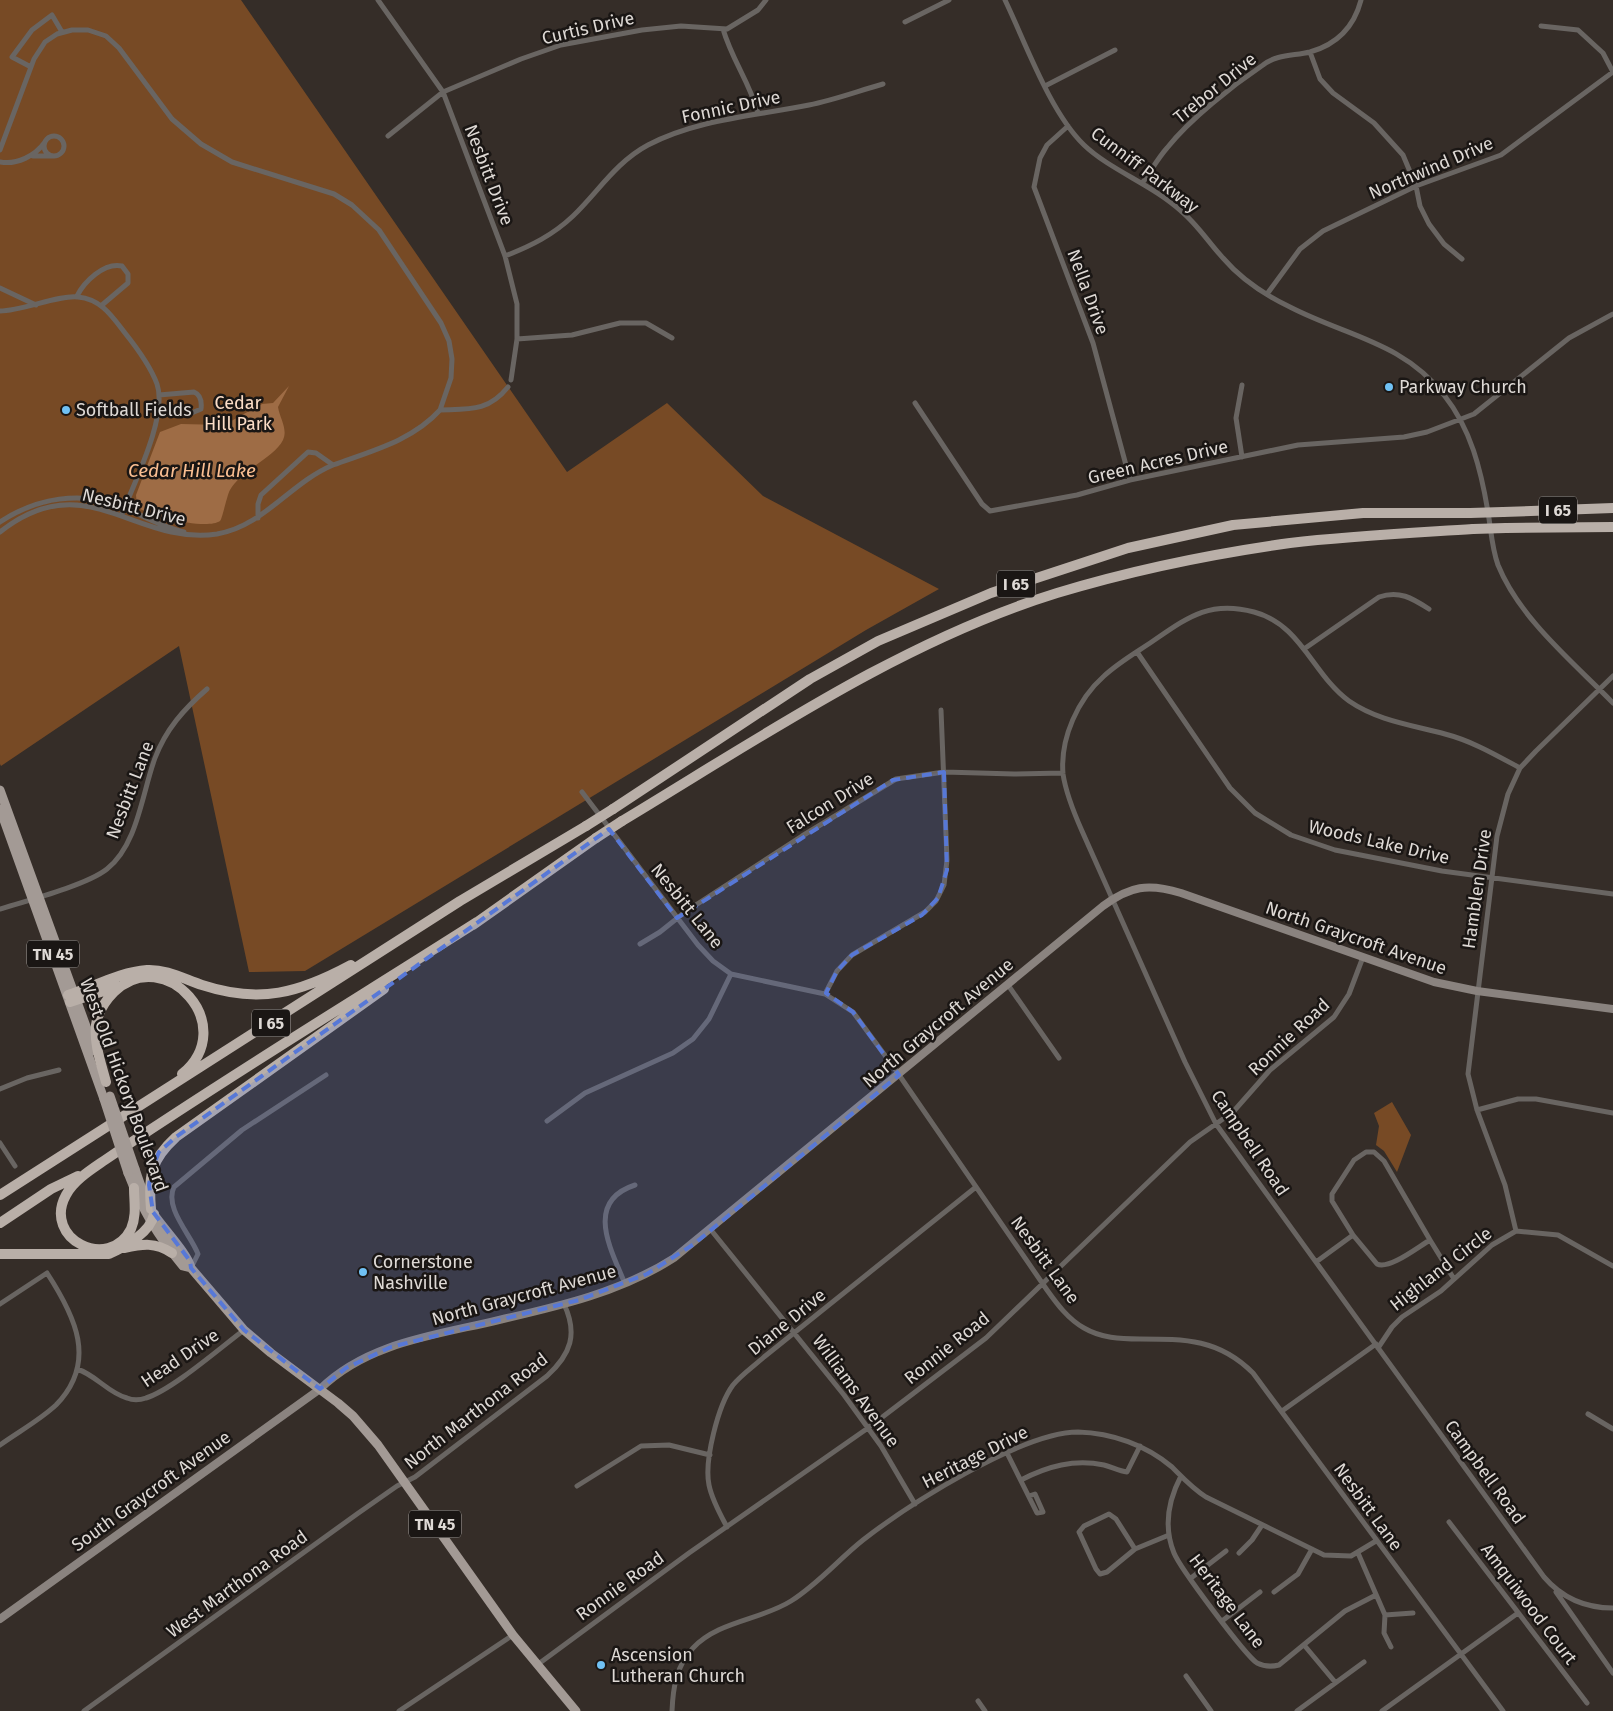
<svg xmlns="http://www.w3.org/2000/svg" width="1613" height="1711" viewBox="0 0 1613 1711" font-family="'Fira Sans',sans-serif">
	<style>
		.green { fill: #774a25 }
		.water { fill: #9e6c45 }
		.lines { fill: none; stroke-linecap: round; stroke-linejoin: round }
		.street { stroke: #696562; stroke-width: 5 }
		.secondary { stroke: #8a837f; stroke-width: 8 }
		.primary { stroke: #a39a95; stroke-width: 9 }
		.highway { stroke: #b9afa8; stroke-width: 10 }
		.primary-bridge { stroke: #a39a95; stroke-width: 9 }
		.highway-bridge { stroke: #b9afa8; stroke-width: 10 }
		.marked { fill: #5778d7; fill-opacity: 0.2; stroke: #5778d7; stroke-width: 4; stroke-dasharray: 10 6; stroke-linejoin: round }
		.poi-dot { fill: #70c1f4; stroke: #1a1614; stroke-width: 2 }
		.labels { text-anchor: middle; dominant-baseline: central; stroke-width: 5; stroke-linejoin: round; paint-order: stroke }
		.shield { fill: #1a1614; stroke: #a39e9b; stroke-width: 1 }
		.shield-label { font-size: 16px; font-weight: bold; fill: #ded9d5 }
		.street-label { font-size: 18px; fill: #ded9d5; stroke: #1a1614 }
		.poi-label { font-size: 18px; fill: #ded9d5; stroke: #1a1614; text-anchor: start }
		.park-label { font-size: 18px; fill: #fcddc7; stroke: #1a1614 }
		.water-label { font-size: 19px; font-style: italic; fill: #fbbf92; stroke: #1a1614 }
	</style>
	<rect width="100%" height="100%" fill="#352d28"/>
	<path class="green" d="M0 0H241L567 472 667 403 763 496 939 589 866 630 305 971 249 972 179 646 1 766 0 764Z
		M1392 1102 1411 1135 1397 1172 1384 1151 1376 1145 1379 1126 1374 1113Z"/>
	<path class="water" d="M289 386 278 407C280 419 288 429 283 440 275 457 240 471 230 490 227 495 222 520 220 521 207 530 151 517 137 507L136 495 160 432 181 424 224 425 262 404 273 403Z"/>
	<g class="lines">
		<path class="street" d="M378 0 443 92 505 256 517 304V339L511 380
			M1005 0C1026 44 1050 112 1084 145 1110 170 1153 185 1181 211 1197 224 1209 243 1223 258 1241 279 1265 295 1290 307 1346 336 1403 342 1444 395 1471 429 1481 470 1488 512 1491 530 1492 549 1498 565 1520 619 1573 662 1613 703
			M905 22 949 0
			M723 29C732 60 749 81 758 113
			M1310 52 1320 79 1333 93 1374 123 1403 155 1416 186 1420 206 1429 224 1444 244 1462 259
			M31 67 12 57 32 30 52 15 62 32
			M1045 86 1115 50
			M1068 126 1047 145 1040 158 1034 187 1093 343 1130 480
			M388 136 443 92 521 59 561 45 642 30 681 26 727 29 758 10 766 0
			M44 146a10 10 0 1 1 20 0a10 10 0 1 1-20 0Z
			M0 150 34 59 45 42 57 34 72 30H88L106 36 119 48 172 119 201 144 232 162 334 194 352 205 379 230 441 323 449 341 452 359 451 378 440 410
			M33 156H52
			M0 162C17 165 35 156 45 142
			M1143 182C1151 171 1158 158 1167 148 1190 119 1232 86 1263 65 1277 54 1294 56 1310 52 1338 44 1354 27 1361 0
			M505 256C531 246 553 235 573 216 598 192 616 162 648 145 698 119 755 116 809 105 834 100 858 91 883 84
			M0 288 36 305
			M1267 294 1300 249 1323 231 1416 186 1501 155 1613 72 1603 53 1578 30 1541 26
			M77 296C84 282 104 262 122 266L128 274V283L102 305
			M0 311C22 311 61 294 78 297 101 299 112 316 125 333 137 348 150 365 157 384 168 416 134 483 122 514
			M517 339 572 335 620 323H646L672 338
			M915 403 982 504 990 511 1077 495 1130 480 1298 445 1404 437 1427 432 1474 414 1569 338 1613 314
			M159 414 187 415 201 409C202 401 201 395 194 392L159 395
			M1242 457 1236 418 1242 385
			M258 518V504L261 495 308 452 316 453 333 465C371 451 412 441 440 410 469 409 488 412 508 387
			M0 522C36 498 81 490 123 507 143 516 162 527 184 532
			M0 532C86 464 134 546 217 534 264 526 290 483 333 465
			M1304 649 1379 597C1399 590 1412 598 1429 609
			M1137 652 1230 788 1255 813 1291 835 1335 850 1442 871 1613 894
			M1520 768C1496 755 1472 741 1445 734 1412 725 1378 721 1349 701 1313 675 1301 624 1254 612 1210 600 1188 617 1153 641 1137 652 1119 662 1104 676 1078 699 1060 738 1063 774 1066 794 1074 813 1082 831L1185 1062 1216 1124 1544 1577C1562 1598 1585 1608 1613 1608
			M582 792 698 945 713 961 731 974 825 994 853 1012 895 1069 1047 1290C1057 1304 1068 1319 1084 1328 1101 1338 1120 1339 1140 1339 1186 1339 1219 1339 1253 1373L1503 1711
			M0 909C26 901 87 885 107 869 138 844 142 793 155 758 166 729 184 709 207 689
			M640 944 660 932 685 912 802 836 896 779 944 772 1014 774 1063 773
			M1008 985 1059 1058
			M825 994 837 971 852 955 925 912 936 901 944 885 947 860 941 710
			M0 1089 27 1078 59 1070
			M1477 1110 1518 1099H1536L1613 1113
			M547 1121 585 1093 673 1053 693 1039 709 1019 731 974
			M0 1143 15 1166
			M1366 1152H1374L1384 1161 1430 1240C1418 1247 1389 1270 1377 1264L1353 1235 1332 1201V1194L1354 1160Z
			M711 1230 844 1395 881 1446 915 1504
			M1516 1231 1505 1185 1477 1110 1468 1074 1497 836 1508 794 1520 768 1536 751 1613 676
			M1430 1240 1454 1279
			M1316 1262 1353 1235
			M191 1268 198 1254C191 1235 164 1208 174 1187L242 1130 326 1075
			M625 1284C612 1251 583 1202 635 1185
			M0 1304 47 1273C75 1316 98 1362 56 1405 40 1420 18 1432 0 1445
			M1378 1348 1392 1327 1402 1317 1441 1291 1492 1245 1516 1231 1558 1235 1613 1266
			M77 1369C96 1375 108 1393 127 1398 132 1400 140 1400 146 1398 172 1390 220 1348 244 1330
			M1282 1411 1376 1344
			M1588 1414 1613 1429
			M1007 1453 1037 1513 1043 1512 1035 1494 1029 1496
			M1181 1476C1168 1501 1163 1526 1174 1553 1180 1568 1245 1655 1257 1663 1265 1667 1271 1667 1279 1665L1345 1611 1376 1595
			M1021 1480C1048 1466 1074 1459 1104 1465 1112 1467 1119 1471 1127 1472L1140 1446
			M577 1486 641 1446 669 1445 710 1455
			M1449 1522 1587 1703
			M727 1527C720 1514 712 1500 709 1485 704 1461 718 1405 733 1385 741 1375 754 1366 764 1357L976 1187
			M1135 1549 1116 1519 1109 1514 1084 1526 1079 1532 1096 1569 1100 1574 1107 1572 1135 1549 1169 1535
			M1239 1553 1252 1540 1262 1525
			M1358 1553 1385 1615 1384 1633 1391 1647
			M1191 1578 1226 1551
			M1274 1592 1298 1574 1312 1549
			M1556 1592 1613 1673
			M1385 1615 1413 1613
			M1222 1621 1260 1592
			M1304 1645 1335 1682
			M537 1665 689 1553 868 1428 986 1338 1190 1142 1233 1112 1270 1070 1334 1017 1349 994 1363 957
			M1186 1676 1211 1711
			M978 1701 985 1711
			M84 1711 357 1514 397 1486 415 1477 547 1376C571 1354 578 1334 564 1304
			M399 1711 513 1635
			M672 1711C673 1688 676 1666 693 1648 718 1621 761 1620 791 1601 818 1584 839 1559 863 1540 908 1505 1022 1432 1078 1432 1112 1433 1146 1445 1172 1467 1183 1478 1192 1488 1206 1497L1324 1555 1351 1556 1376 1541
			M1297 1711 1364 1662
			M1382 1711 1518 1613"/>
		<path class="secondary" d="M0 1619 320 1389C368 1342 437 1335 499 1320 560 1306 621 1292 674 1258L1103 906C1130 886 1148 883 1181 893L1434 982 1477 991 1613 1009"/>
		<path class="primary" d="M0 790 95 1051
			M0 809 104 1099
			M135 1169C140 1184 145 1199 153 1213 162 1227 189 1255 191 1268L244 1330 271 1353 338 1403 353 1416 378 1445 513 1635 576 1711
			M128 1173C142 1210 158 1236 183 1266L191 1268"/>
		<path class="highway" d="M1503 512 1613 508
			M1506 528 1613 527
			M613 809 810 679 878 641 991 593 1128 548 1233 525 1363 513H1470
			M622 821C760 738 902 641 1057 593 1133 570 1211 554 1290 543 1351 536 1412 533 1473 529
			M473 925 596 838
			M68 995C94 987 119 972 147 970 166 969 184 979 202 985 260 1004 299 993 351 965
			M70 1002 119 986
			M106 1082C101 1063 94 1045 96 1025 98 1012 105 1001 114 992 165 943 241 1026 182 1074
			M134 1188C134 1202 137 1215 131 1229 109 1272 42 1239 66 1195 74 1180 92 1169 105 1160 227 1077 353 1001 477 922
			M0 1195 460 901 586 826
			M151 1209C148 1175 151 1160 176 1137L384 989
			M0 1223 51 1189 78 1176
			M124 1248C143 1244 155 1242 172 1253
			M0 1254H109C125 1247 151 1232 154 1214"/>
		<path class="primary-bridge" d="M110 1096 135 1169
			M104 1099 128 1173"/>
		<path class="highway-bridge" d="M1470 513 1503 512
			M1473 529 1506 528
			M586 826 613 809
			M596 838 622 821"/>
	</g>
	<path class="marked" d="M944 772 947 870 938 898 922 915 852 955 837 971 826 993 853 1012 899 1075 694 1244 647 1274 579 1300 391 1347 346 1368 320 1389 244 1330 191 1268 190 1261 153 1212 149 1185 151 1171 159 1152 176 1137 609 829 677 918 893 780Z"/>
	<g class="poi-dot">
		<circle cx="1389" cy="387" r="5"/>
		<circle cx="66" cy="410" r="5"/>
		<circle cx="363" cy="1272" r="5"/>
		<circle cx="601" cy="1665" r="5"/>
	</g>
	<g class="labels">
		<g class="shield">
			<rect x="1539" y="496.5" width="38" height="27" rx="4"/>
			<rect x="997" y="570.5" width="38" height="27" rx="4"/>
			<rect x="27" y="940.5" width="52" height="27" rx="4"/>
			<rect x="252" y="1009.5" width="38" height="27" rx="4"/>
			<rect x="409" y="1510.5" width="52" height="27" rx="4"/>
		</g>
		<g class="shield-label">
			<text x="1558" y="510">I 65</text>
			<text x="1016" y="584">I 65</text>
			<text x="53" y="954">TN 45</text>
			<text x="271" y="1023">I 65</text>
			<text x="435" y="1524">TN 45</text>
		</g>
		<g class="street-label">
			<text transform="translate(588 28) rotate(-13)">Curtis Drive</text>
			<text transform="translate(1215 88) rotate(-39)">Trebor Drive</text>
			<text transform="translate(731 107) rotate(-12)">Fonnic Drive</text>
			<text transform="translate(1431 168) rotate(-23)">Northwind Drive</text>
			<text transform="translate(1145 170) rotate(37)">Cunniff Parkway</text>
			<text transform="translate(489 175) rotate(69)">Nesbitt Drive</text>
			<text transform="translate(1088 292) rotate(70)">Nella Drive</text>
			<text transform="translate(1158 462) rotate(-13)">Green Acres Drive</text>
			<text transform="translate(134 507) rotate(14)">Nesbitt Drive</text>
			<text transform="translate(130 790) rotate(-69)">Nesbitt Lane</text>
			<text transform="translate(830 803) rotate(-32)">Falcon Drive</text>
			<text transform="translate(1379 842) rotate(13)">Woods Lake Drive</text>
			<text transform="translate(1477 889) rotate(-82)">Hamblen Drive</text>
			<text transform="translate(687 906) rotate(51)">Nesbitt Lane</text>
			<text transform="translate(1356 938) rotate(19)">North Graycroft Avenue</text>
			<text transform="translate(938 1023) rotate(-40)">North Graycroft Avenue</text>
			<text transform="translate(1289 1037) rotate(-43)">Ronnie Road</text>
			<text transform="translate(124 1085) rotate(70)">West Old Hickory Boulevard</text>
			<text transform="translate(1250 1143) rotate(56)">Campbell Road</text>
			<text transform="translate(1045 1260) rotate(54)">Nesbitt Lane</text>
			<text transform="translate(1441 1269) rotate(-38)">Highland Circle</text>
			<text transform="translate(524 1295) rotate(-15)">North Graycroft Avenue</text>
			<text transform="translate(787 1322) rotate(-39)">Diane Drive</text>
			<text transform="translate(947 1348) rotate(-39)">Ronnie Road</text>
			<text transform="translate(180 1358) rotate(-34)">Head Drive</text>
			<text transform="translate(856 1391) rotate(54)">Williams Avenue</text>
			<text transform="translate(476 1411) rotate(-38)">North Marthona Road</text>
			<text transform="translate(975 1457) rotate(-27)">Heritage Drive</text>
			<text transform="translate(1485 1472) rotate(54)">Campbell Road</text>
			<text transform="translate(151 1491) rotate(-36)">South Graycroft Avenue</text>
			<text transform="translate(1368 1507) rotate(54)">Nesbitt Lane</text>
			<text transform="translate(237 1584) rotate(-36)">West Marthona Road</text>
			<text transform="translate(620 1586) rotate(-36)">Ronnie Road</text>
			<text transform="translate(1227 1601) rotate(53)">Heritage Lane</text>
			<text transform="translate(1529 1604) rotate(53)">Amquiwood Court</text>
		</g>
		<g class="poi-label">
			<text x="1399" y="387">Parkway Church</text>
			<text x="76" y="410">Softball Fields</text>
			<text x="373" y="1262">Cornerstone<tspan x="373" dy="21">Nashville</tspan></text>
			<text x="611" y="1655">Ascension<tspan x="611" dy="21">Lutheran Church</tspan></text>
		</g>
		<g class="park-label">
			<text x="238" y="403">Cedar<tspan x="238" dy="21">Hill Park</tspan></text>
		</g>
		<g class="water-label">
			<text x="192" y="470">Cedar Hill Lake</text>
		</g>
	</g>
</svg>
